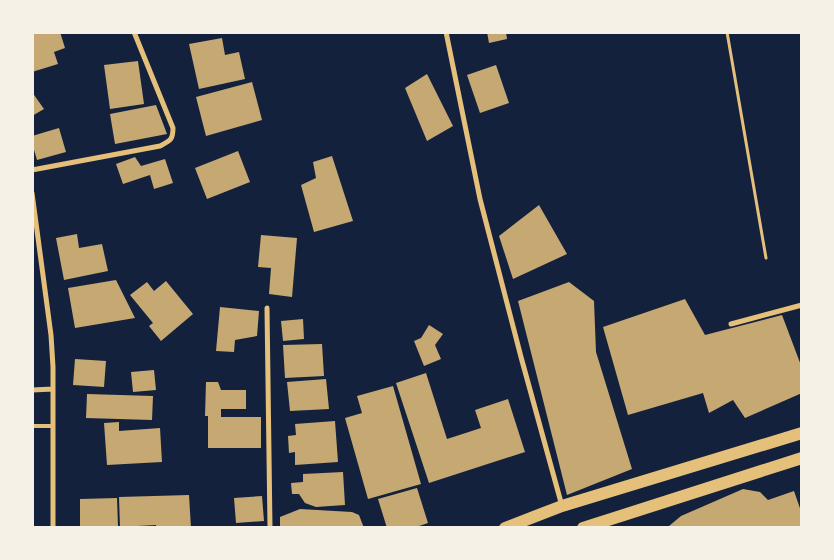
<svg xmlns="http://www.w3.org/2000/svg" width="834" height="560" viewBox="0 0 834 560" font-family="'Varela Round',sans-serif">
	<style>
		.building { fill: #c6a872 }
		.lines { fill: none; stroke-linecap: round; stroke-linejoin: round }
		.path { stroke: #e5c07b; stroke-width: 3 }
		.service { stroke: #e5c07b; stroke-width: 4 }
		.minor { stroke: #e5c07b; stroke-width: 5 }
		.primary { stroke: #e5c07b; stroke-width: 12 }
	</style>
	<rect width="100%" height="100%" fill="#14213d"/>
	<path class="building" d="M33 32H60L65 48 54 52 58 64 32 72Z
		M487 32H506L507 39 489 43Z
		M222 38 225 55 239 52 245 79 199 89 189 44Z
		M138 61 144 104 110 109 104 65Z
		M496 65 509 103 480 113 467 75Z
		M427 74 453 126 427 141 405 88Z
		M252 82 262 120 206 136 196 97Z
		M32 92 44 109 32 116Z
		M156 105 167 134 115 144 110 114Z
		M59 128 66 152 37 160 32 143V136Z
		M238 151 250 182 207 199 195 168Z
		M332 156 353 221 314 232 301 185 316 178 313 162Z
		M135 157 141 166 165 159 173 183 154 189 150 175 123 184 116 164Z
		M539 205 567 254 513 279 499 236Z
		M77 234 79 248 102 244 108 271 64 280 56 238Z
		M261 235 297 238 292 297 269 294 271 268 258 267Z
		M116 280 135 318 75 328 68 288Z
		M166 281 193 314 161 341 149 326 153 323 130 295 147 282 154 291Z
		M569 282 594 301 596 352 632 469 567 495 518 301Z
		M685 299 705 335 782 315 802 368V393L745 418 733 400 709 413 703 393 628 415 603 327Z
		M220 307 259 311 257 336 235 340 234 352 216 351Z
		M303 319 304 339 283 341 281 321Z
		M429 325 443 334 435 345 441 359 424 366 414 341 421 338Z
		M322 344 324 376 285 378 283 345Z
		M75 359 106 361 104 387 73 385Z
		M154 370 156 390 133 392 131 372Z
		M426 373 447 439 481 428 475 410 508 399 525 452 429 483 396 383Z
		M326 379 329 409 290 411 287 382Z
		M206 382H218L221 390H246V409H221V417H261V448H208V416H205Z
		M393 386 421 484 368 499 345 418 362 413 357 396Z
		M87 394 153 396 152 420 86 418Z
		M335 421 338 462 295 465V452L289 453 288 436 296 435 295 424Z
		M119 422V431L160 428 162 462 107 465 104 423Z
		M343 472 345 505 316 507 305 503 299 494H292L291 483 303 482V474Z
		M417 488 428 523 413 528H387L378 499Z
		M743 489 760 492 768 500 794 491 802 514V528H669V526L681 516Z
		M189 495 191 528H156V525L120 527 119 497Z
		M262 496 264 521 236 523 234 498Z
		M117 498 118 526 80 527V499Z
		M300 509 352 512 359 515 364 528H280V517Z"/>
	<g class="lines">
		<path class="path" d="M727 32 766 258"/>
		<path class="service" d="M32 426H53"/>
		<path class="minor" d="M446 32 480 199 521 357 562 506
			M32 170 160 146C170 141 173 140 173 128L134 32
			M32 193 51 335 53 367V528
			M267 308 270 528
			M731 324 802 305
			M32 390 53 389"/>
		<path class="primary" d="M505 528 562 506 802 433
			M583 528 802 458"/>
	</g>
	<rect width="834" height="560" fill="none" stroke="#f6f1e7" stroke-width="68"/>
</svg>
